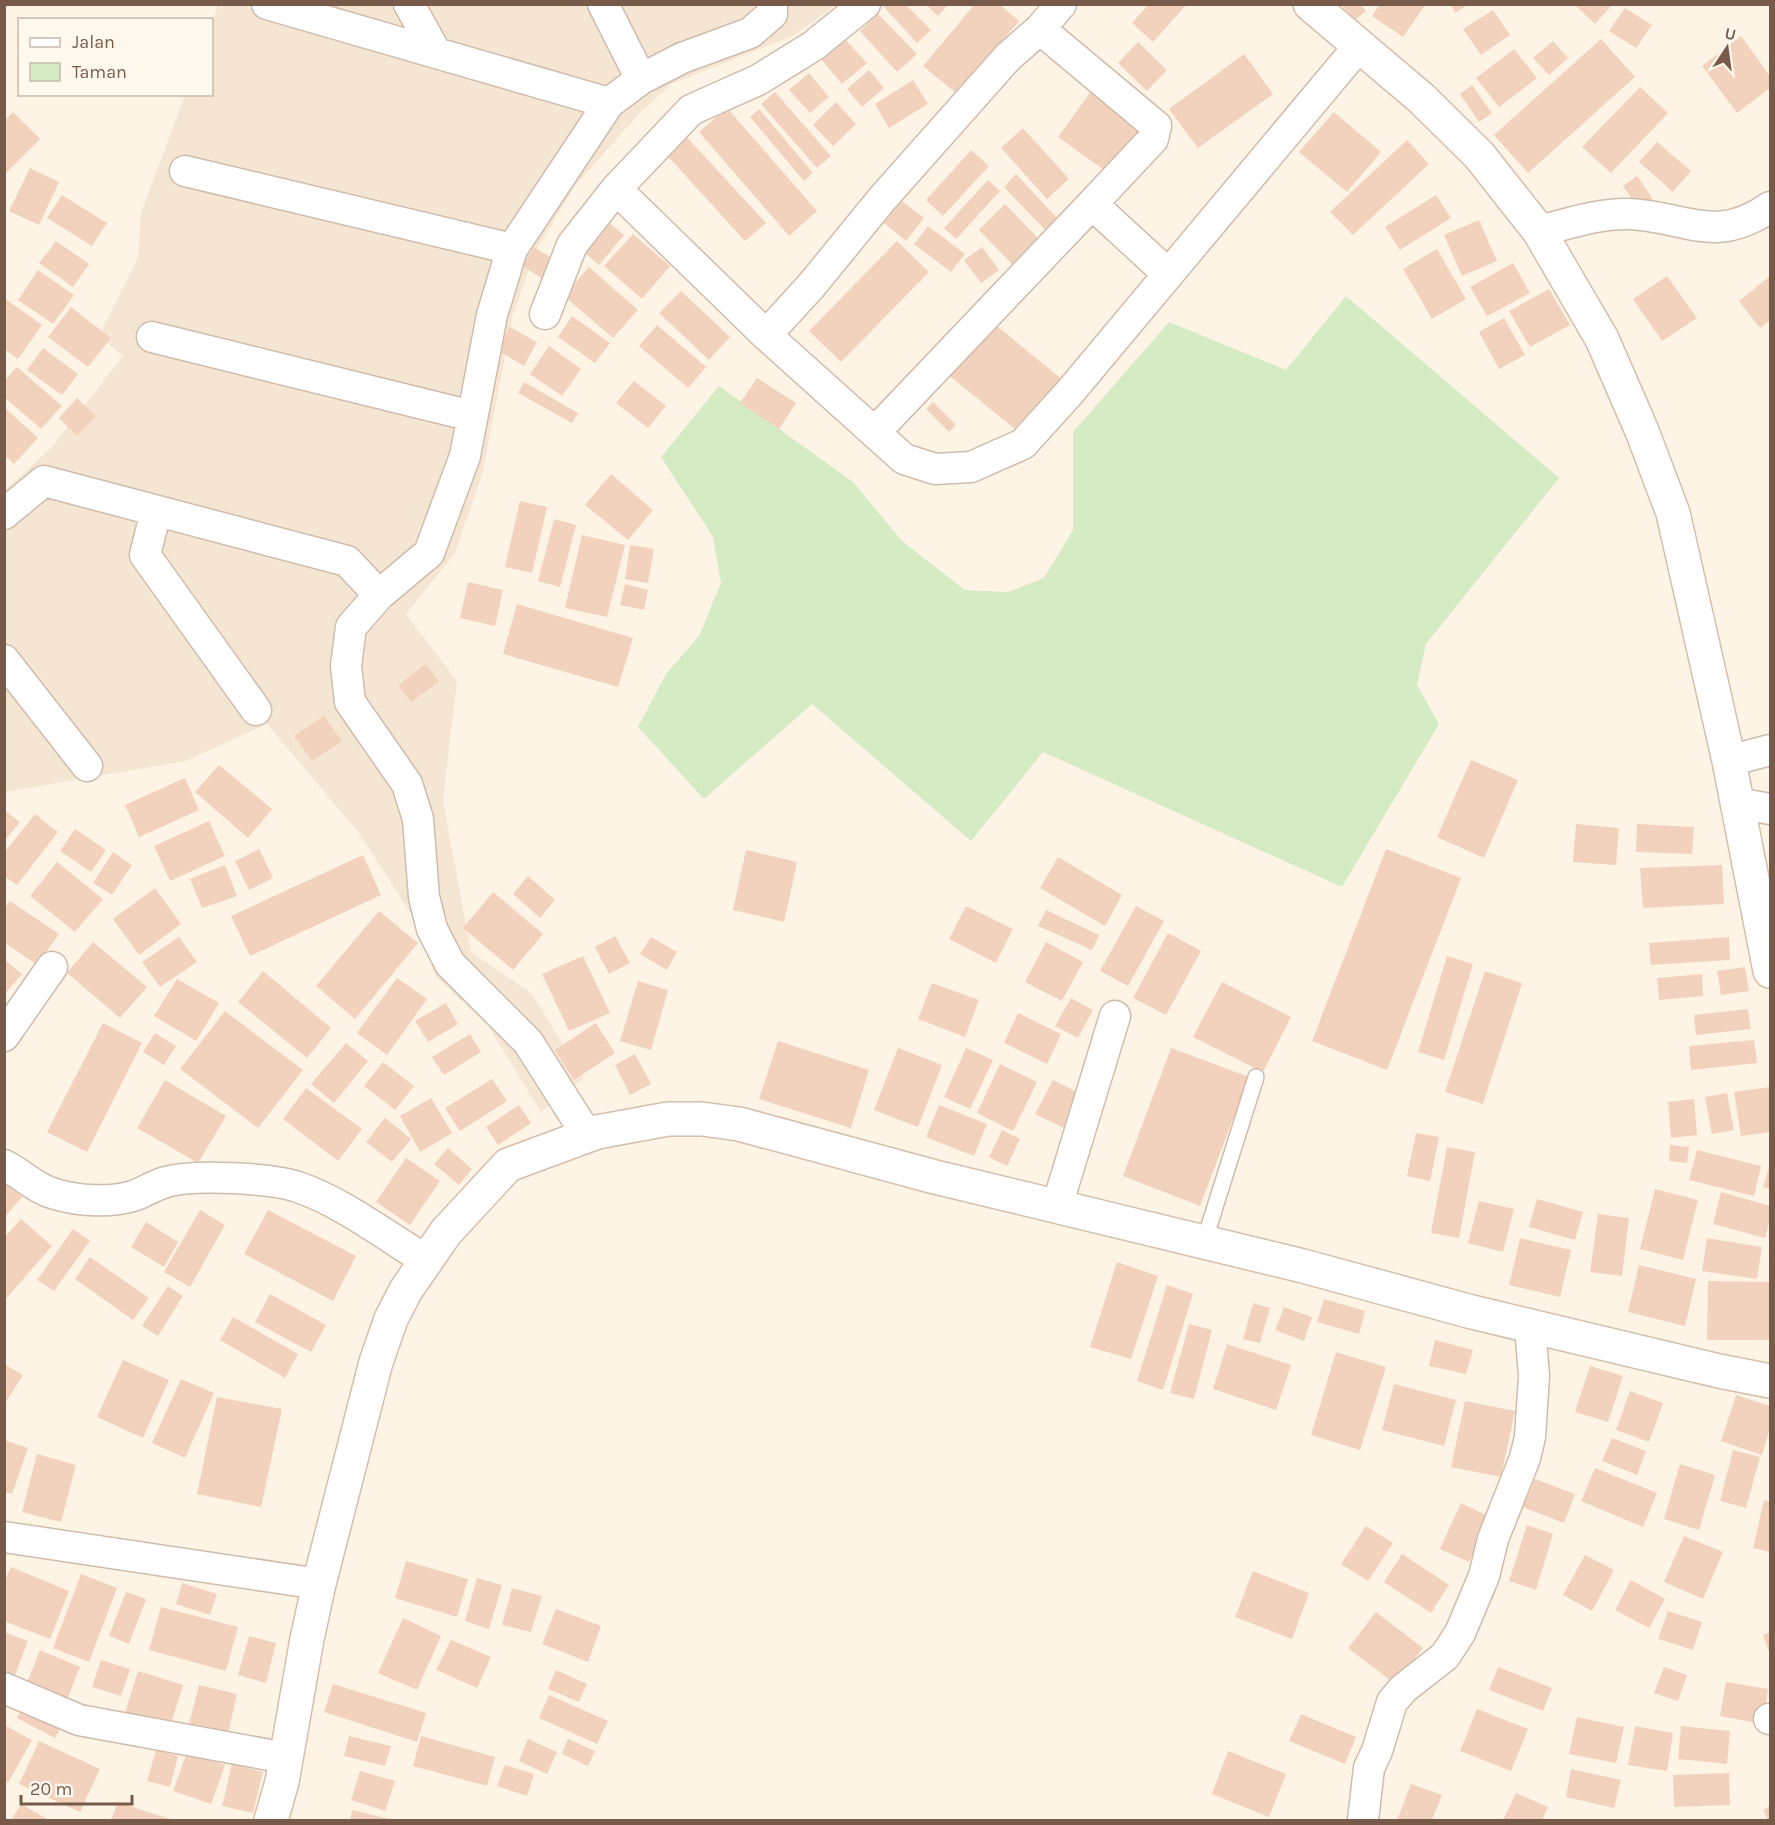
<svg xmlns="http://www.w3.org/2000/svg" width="1775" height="1825" viewBox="0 0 1775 1825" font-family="Karla,sans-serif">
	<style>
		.residential { fill: #f5e6d4 }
		.green { fill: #d4ebc4 }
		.building { fill: #f3d2bd }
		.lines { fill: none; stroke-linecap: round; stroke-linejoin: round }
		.lane-casing { stroke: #cfbcac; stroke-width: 18 }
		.street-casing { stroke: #cfbcac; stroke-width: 33 }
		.secondary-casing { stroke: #d5beac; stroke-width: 36 }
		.lane { stroke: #fff; stroke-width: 15 }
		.street { stroke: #fff; stroke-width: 30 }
		.secondary { stroke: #fff; stroke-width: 33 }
	</style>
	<rect width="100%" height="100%" fill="#fdf4e6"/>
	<path class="residential" d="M218 5H836L791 37 671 84 639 114 575 186 535 252 513 315 483 471 455 553 406 614 457 681 443 801 471 952 531 993 584 1078 541 1112 489 1027 435 975 415 920 359 833 267 724 186 761 5 792V490L52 447 123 356 99 336 138 258 141 213 185 95 212 94V23Z"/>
	<path class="green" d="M1346 296 1559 478 1426 644 1417 685 1439 724 1342 887 1043 752 971 841 812 704 704 799 638 727 666 674 699 636 721 583 713 537 661 457 719 386 853 482 902 541 965 590 1008 592 1044 578 1073 530V432L1169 322 1286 370Z"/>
	<path class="building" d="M881 4H905L931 30 917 43Z
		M925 4H949L938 16Z
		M975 4H999L1019 21 957 94 923 66Z
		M1149 4H1187L1153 42 1132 23Z
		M1340 4H1360L1366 11 1355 20Z
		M1380 4H1426L1403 37 1372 16Z
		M1450 4H1469L1455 13Z
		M1578 4H1613L1595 24 1576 6Z
		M1625 8 1652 25 1636 48 1609 31Z
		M1493 10 1510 35 1481 55 1463 29Z
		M878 14 917 54 897 72 860 31Z
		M1741 36 1770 76V88L1737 113 1702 66Z
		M845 39 867 63 842 84 821 59Z
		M1601 39 1635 77 1528 173 1494 135Z
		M1553 41 1568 58 1549 75 1533 58Z
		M1138 42 1167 70 1147 91 1118 63Z
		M1514 49 1537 78 1499 107 1476 78Z
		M1244 54 1273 94 1198 148 1169 109Z
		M869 70 884 88 862 107 847 89Z
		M809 73 829 97 810 113 789 90Z
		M913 80 928 104 889 128 875 104Z
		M1472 85 1492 113 1479 122 1460 94Z
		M1640 87 1668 113 1611 173 1582 147Z
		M1092 90 1145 128 1111 175 1058 137Z
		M775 92 831 156 817 168 761 104Z
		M836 102 856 124 833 146 813 125Z
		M727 108 817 211 789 236 699 132Z
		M759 109 813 173 804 181 750 117Z
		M13 112 40 139 4 175V121Z
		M1334 112 1381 152 1347 192 1299 152Z
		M1023 128 1069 179 1047 199 1001 148Z
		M683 133 766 223 745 241 663 151Z
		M1407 140 1429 164 1353 235 1330 212Z
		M1657 142 1691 171 1673 192 1639 162Z
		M971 150 989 166 943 216 926 200Z
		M30 168 59 182 39 225 9 211Z
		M1016 174 1059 220 1047 232 1004 187Z
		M1637 176 1655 202 1641 212 1623 186Z
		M988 180 1000 191 956 239 944 228Z
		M62 195 107 223 92 246 47 218Z
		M1436 195 1451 218 1400 250 1385 227Z
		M902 201 924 218 906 241 884 223Z
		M1005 204 1041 241 1015 267 979 230Z
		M599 215 624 235 599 265 575 245Z
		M1479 220 1497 261 1462 276 1444 235Z
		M928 226 965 254 951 272 914 244Z
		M633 234 670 266 642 299 604 266Z
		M56 241 89 264 73 287 39 263Z
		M897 241 929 272 841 362 809 331Z
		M534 247 555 260 543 279 522 266Z
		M982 247 999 270 981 283 964 260Z
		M1437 249 1466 299 1432 319 1403 269Z
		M1513 263 1530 293 1487 316 1470 287Z
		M589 267 638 310 613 338 564 296Z
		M38 270 74 295 53 324 18 300Z
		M1667 276 1697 318 1662 341 1633 299Z
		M1770 276V320L1760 328 1739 301Z
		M1549 289 1570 325 1530 347 1509 311Z
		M681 291 730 337 709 360 659 313Z
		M4 298 42 325 18 359 4 349Z
		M71 307 111 338 88 367 48 337Z
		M572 316 610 343 595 363 558 337Z
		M1504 318 1525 355 1499 369 1479 332Z
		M990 320 1065 382 1021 434 946 373Z
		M657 325 706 367 688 388 639 346Z
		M510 327 537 342 524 366 497 350Z
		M549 346 581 369 562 396 530 374Z
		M43 348 78 374 62 395 27 370Z
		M17 367 62 406 41 429 4 397V381Z
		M757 378 796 403 779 429 740 403Z
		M634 381 666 406 648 428 616 403Z
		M524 382 578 413 572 423 518 393Z
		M77 398 96 416 77 436 59 418Z
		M933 402 956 425 949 432 926 409Z
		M4 407 38 438 14 464 4 455Z
		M611 474 653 510 628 540 585 505Z
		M520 501 547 507 532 573 505 567Z
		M554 519 576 525 560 587 538 581Z
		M582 535 625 545 607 617 565 608Z
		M630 545 654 549 648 583 625 579Z
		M468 582 503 590 495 626 460 618Z
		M625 584 648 590 644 610 620 605Z
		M517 604 633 638 618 687 503 654Z
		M426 664 439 682 411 702 398 685Z
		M324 716 342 741 312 761 294 736Z
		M1471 760 1518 780 1484 858 1437 837Z
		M219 765 272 809 248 838 195 792Z
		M185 778 199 810 139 837 125 805Z
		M4 810 20 822 4 841Z
		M35 814 58 832 17 885 4 876V853Z
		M209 821 225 856 170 881 154 846Z
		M1576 824 1619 828 1616 865 1573 862Z
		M1637 824 1694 827 1692 854 1636 852Z
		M75 829 106 850 91 872 60 851Z
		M259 849 273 878 249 890 235 861Z
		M1386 849 1461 878 1387 1070 1312 1041Z
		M746 850 797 862 784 922 733 910Z
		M113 852 132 865 112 895 93 883Z
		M363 855 381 895 250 956 231 916Z
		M1058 857 1122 895 1105 926 1040 888Z
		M57 862 103 899 75 932 30 896Z
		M225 865 237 896 202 908 190 879Z
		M1722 865 1724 904 1643 908 1640 868Z
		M528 876 555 900 540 918 513 894Z
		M155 888 181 924 139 955 113 919Z
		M493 892 543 934 513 970 463 928Z
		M10 901 59 934 37 965 4 942V909Z
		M966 906 1013 929 996 963 949 939Z
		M1136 906 1164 921 1128 986 1100 971Z
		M1046 910 1099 935 1092 950 1038 926Z
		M379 911 418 943 355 1019 316 986Z
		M1168 933 1201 951 1166 1015 1133 998Z
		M615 936 630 963 609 974 595 947Z
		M179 937 197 962 160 987 142 962Z
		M651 937 677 952 667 970 640 954Z
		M1729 937 1730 960 1651 965 1649 943Z
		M93 942 147 987 120 1018 67 973Z
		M1046 942 1083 962 1062 1001 1025 982Z
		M583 956 610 1013 569 1031 542 974Z
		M1447 956 1473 964 1444 1060 1418 1052Z
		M4 959 22 974 4 995Z
		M1745 967 1749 991 1721 995 1717 971Z
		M263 971 331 1028 307 1058 238 1002Z
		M1485 971 1522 983 1483 1104 1445 1092Z
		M1702 974 1703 996 1659 1000 1657 978Z
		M397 978 427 999 387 1055 357 1033Z
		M177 979 219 1003 196 1041 154 1016Z
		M638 981 668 990 651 1050 620 1041Z
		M1222 982 1291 1017 1263 1072 1193 1037Z
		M932 983 979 1000 965 1037 918 1019Z
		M1071 998 1093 1010 1078 1038 1055 1026Z
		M446 1003 458 1024 428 1042 415 1021Z
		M1748 1009 1751 1029 1696 1035 1694 1015Z
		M225 1011 303 1070 258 1128 180 1069Z
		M1018 1013 1061 1034 1047 1064 1004 1043Z
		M103 1023 142 1043 87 1152 47 1132Z
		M596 1023 615 1053 574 1080 555 1050Z
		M155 1033 176 1046 164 1065 143 1052Z
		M470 1034 481 1052 444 1075 432 1057Z
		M1754 1040 1757 1063 1691 1070 1689 1046Z
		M778 1041 869 1070 851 1128 759 1099Z
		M346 1043 368 1061 334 1103 311 1084Z
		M898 1048 942 1065 918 1127 874 1110Z
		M966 1048 993 1060 970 1109 944 1097Z
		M1171 1048 1249 1077 1200 1206 1123 1176Z
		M635 1054 651 1084 630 1095 615 1065Z
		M383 1062 414 1086 395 1110 364 1086Z
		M1000 1064 1037 1082 1013 1131 977 1113Z
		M492 1079 507 1101 460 1131 445 1108Z
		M165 1080 226 1116 198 1163 137 1128Z
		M1053 1080 1081 1094 1064 1128 1035 1114Z
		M1770 1087V1132L1741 1136 1734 1092Z
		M306 1088 362 1129 338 1161 283 1119Z
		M1727 1093 1734 1130 1712 1134 1705 1097Z
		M431 1098 452 1133 420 1152 400 1116Z
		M1694 1099 1697 1135 1671 1138 1668 1102Z
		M519 1105 531 1123 498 1145 486 1127Z
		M939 1105 987 1124 974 1156 926 1137Z
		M385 1118 411 1139 392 1162 366 1142Z
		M1002 1130 1020 1139 1007 1166 989 1157Z
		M1416 1133 1439 1137 1430 1181 1407 1176Z
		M1670 1145 1689 1147 1687 1163 1669 1161Z
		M1447 1147 1475 1152 1459 1238 1431 1233Z
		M448 1148 472 1169 459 1185 434 1164Z
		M1697 1150 1761 1166 1754 1196 1689 1180Z
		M406 1158 440 1181 410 1225 376 1202Z
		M1770 1164V1189L1763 1187Z
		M4 1183 22 1197 4 1218Z
		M1655 1189 1698 1200 1683 1260 1640 1249Z
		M1721 1192 1770 1206V1220L1765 1238 1713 1224Z
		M1537 1199 1583 1212 1575 1240 1529 1227Z
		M1479 1201 1514 1209 1503 1252 1468 1243Z
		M200 1210 225 1225 190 1287 164 1272Z
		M268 1210 356 1256 333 1301 244 1254Z
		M1598 1214 1629 1218 1622 1276 1590 1272Z
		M21 1219 52 1246 4 1301V1238Z
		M146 1222 178 1242 164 1267 131 1247Z
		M73 1229 90 1241 54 1291 37 1280Z
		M1520 1238 1571 1250 1560 1297 1509 1285Z
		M1707 1238 1762 1247 1757 1279 1702 1271Z
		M90 1257 149 1298 133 1320 75 1279Z
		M1117 1262 1158 1276 1131 1359 1090 1347Z
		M1639 1265 1696 1279 1685 1326 1628 1312Z
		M1708 1281 1770 1282V1340H1707Z
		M1167 1285 1193 1294 1163 1390 1137 1381Z
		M168 1286 183 1296 158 1336 142 1326Z
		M270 1294 326 1325 311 1352 255 1322Z
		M1324 1299 1365 1311 1359 1334 1317 1322Z
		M1253 1303 1270 1308 1260 1343 1243 1339Z
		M1284 1307 1312 1317 1304 1341 1275 1330Z
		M233 1317 298 1354 285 1378 220 1340Z
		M1189 1324 1212 1330 1194 1399 1170 1393Z
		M1435 1340 1473 1350 1466 1374 1429 1366Z
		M1227 1344 1291 1365 1276 1410 1213 1389Z
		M1336 1352 1386 1367 1360 1450 1311 1435Z
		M123 1360 169 1380 143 1438 97 1417Z
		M4 1364 23 1375 4 1405Z
		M1590 1366 1623 1376 1608 1422 1575 1412Z
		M181 1379 214 1393 185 1458 152 1443Z
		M1394 1384 1456 1400 1444 1446 1382 1430Z
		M1630 1391 1663 1403 1649 1442 1616 1430Z
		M1736 1395 1770 1406V1428L1762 1455 1721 1441Z
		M217 1397 282 1409 261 1507 197 1494Z
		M1465 1401 1515 1411 1501 1477 1451 1467Z
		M1612 1438 1646 1451 1637 1475 1602 1461Z
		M4 1440 28 1448 12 1494 4 1492Z
		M1733 1450 1760 1457 1746 1508 1720 1501Z
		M37 1454 76 1465 61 1522 22 1512Z
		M1680 1464 1715 1475 1699 1530 1664 1519Z
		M1595 1468 1657 1493 1643 1527 1581 1501Z
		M1535 1479 1575 1494 1564 1523 1523 1507Z
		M1764 1500 1770 1502V1552L1753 1548Z
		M1461 1503 1490 1517 1469 1562 1440 1549Z
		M1527 1525 1553 1534 1536 1590 1509 1581Z
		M1366 1526 1393 1543 1368 1581 1341 1564Z
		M1684 1536 1723 1552 1703 1599 1664 1582Z
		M1402 1554 1449 1585 1431 1613 1384 1582Z
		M1585 1555 1614 1570 1592 1611 1563 1595Z
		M406 1561 468 1579 457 1617 395 1598Z
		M11 1567 69 1591 50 1639 4 1621V1582Z
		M1253 1571 1309 1593 1292 1639 1235 1617Z
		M81 1574 117 1588 89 1662 53 1648Z
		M477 1578 502 1585 489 1629 465 1621Z
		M1631 1580 1665 1599 1649 1628 1615 1610Z
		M182 1583 217 1594 210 1615 176 1604Z
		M512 1588 542 1596 531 1632 502 1625Z
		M126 1592 146 1599 129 1644 109 1636Z
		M161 1607 238 1627 226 1671 149 1650Z
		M556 1609 601 1626 588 1662 542 1644Z
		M1668 1611 1702 1622 1693 1650 1658 1639Z
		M1376 1612 1423 1648 1395 1684 1348 1648Z
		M403 1618 441 1636 417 1690 378 1673Z
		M4 1632 28 1641 15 1675 4 1671Z
		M1770 1632V1654L1763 1635Z
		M249 1636 276 1643 266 1683 238 1675Z
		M451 1640 491 1657 477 1688 436 1670Z
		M40 1650 80 1667 66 1702 26 1685Z
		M101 1660 130 1669 121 1696 92 1687Z
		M1498 1667 1552 1688 1543 1711 1489 1690Z
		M1664 1667 1687 1675 1678 1701 1654 1693Z
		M556 1670 587 1684 579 1702 548 1689Z
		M138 1671 183 1685 169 1730 124 1716Z
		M1726 1682 1768 1689 1763 1724 1720 1716Z
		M333 1684 426 1713 417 1742 324 1712Z
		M199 1685 237 1694 226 1742 187 1732Z
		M549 1695 608 1721 597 1744 539 1718Z
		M25 1703 63 1723 55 1738 17 1718Z
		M1477 1709 1528 1729 1511 1771 1460 1751Z
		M1301 1714 1356 1737 1345 1764 1289 1741Z
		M1577 1717 1624 1727 1616 1763 1569 1754Z
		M4 1725 32 1740 8 1783 4 1780Z
		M1635 1726 1673 1733 1667 1771 1628 1765Z
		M1681 1726 1730 1731 1727 1764 1678 1759Z
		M349 1736 391 1746 385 1766 344 1756Z
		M421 1736 495 1757 487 1786 413 1766Z
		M528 1739 557 1752 547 1774 519 1761Z
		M568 1739 595 1751 588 1766 562 1754Z
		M39 1741 100 1769 80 1812 19 1784Z
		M156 1750 178 1756 170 1787 147 1781Z
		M1228 1751 1286 1774 1269 1817 1212 1794Z
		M187 1752 225 1765 211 1804 173 1791Z
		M232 1764 263 1772 253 1813 222 1806Z
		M505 1765 534 1774 527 1796 497 1786Z
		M1571 1769 1621 1780 1614 1808 1566 1797Z
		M360 1771 395 1781 385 1811 351 1800Z
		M1729 1773 1730 1805 1674 1807 1673 1775Z
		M1411 1784 1442 1795 1432 1820H1397Z
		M1516 1793 1548 1807 1542 1820H1503Z
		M118 1802 173 1820H111Z
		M21 1804 49 1820H11Z
		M1770 1806V1820H1768L1763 1810Z
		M352 1810 394 1820H350Z"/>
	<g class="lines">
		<defs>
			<path id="lane" d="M1204 1242 1256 1077"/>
			<path id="street" d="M267 4 609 103
				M409 4 436 53
				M603 4 641 79
				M1040 29 1156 126 1153 139 1092 204
				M185 171 512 249
				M616 189 766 335 904 459 935 469 971 467 1023 444 1070 392 1359 46
				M1539 231C1568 224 1599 213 1629 214 1685 216 1715 246 1770 207
				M545 314 572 245 616 189 691 110 758 80 813 46 865 4
				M766 335 811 286 882 199 1008 57 1040 29 1061 4
				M152 337 472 416
				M875 432 1092 204 1168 274
				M156 511 145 555 256 710
				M4 514 44 481 347 561 379 595
				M4 660 87 766
				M1729 761 1770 750
				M1737 803 1770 809
				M4 1036 52 967
				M587 1135 528 1042 450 964 432 929 424 897 418 819 407 784 350 702 346 666 351 627 379 595 429 553 465 456 492 315 512 249 609 103 641 79 682 58 750 33 772 14V4
				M4 1165C22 1174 36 1189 55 1194 78 1201 110 1203 133 1196 144 1192 155 1185 166 1182 193 1174 272 1178 298 1187 342 1202 386 1236 426 1260
				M1057 1206 1115 1016
				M4 1537 319 1584
				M4 1688 79 1720 286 1758
				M1769 1719H1770
				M1363 1820 1369 1768 1377 1751 1392 1702 1403 1689 1445 1656 1460 1633 1484 1576 1493 1539 1525 1458 1530 1437 1534 1376 1530 1326"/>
			<path id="secondary" d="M1310 4 1421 98 1479 155 1539 231 1602 339 1642 431 1673 513 1729 761 1770 971
				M271 1820 282 1782 307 1639 319 1584 376 1362 391 1319 406 1290 446 1232 508 1165 597 1132 668 1119H702L739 1124 935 1177 1303 1266 1472 1312 1719 1371 1770 1381"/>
		</defs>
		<use href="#lane" class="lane-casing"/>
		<use href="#street" class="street-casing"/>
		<use href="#secondary" class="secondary-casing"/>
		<use href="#lane" class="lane"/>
		<use href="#street" class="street"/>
		<use href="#secondary" class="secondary"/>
	</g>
	<rect width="1775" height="1825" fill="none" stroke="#785a4a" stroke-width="12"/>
	<rect x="18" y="18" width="195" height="78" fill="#fff8ed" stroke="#c9b9ac" stroke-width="1.5"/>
	<rect x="30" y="38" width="30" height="9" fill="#ffffff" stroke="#c9b9ac" stroke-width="1.5"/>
	<text x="72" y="48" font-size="18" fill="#785a4a">Jalan</text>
	<rect x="30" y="63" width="30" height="18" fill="#d4ebc4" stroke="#c9b9ac" stroke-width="1.5"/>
	<text x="72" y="78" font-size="18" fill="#785a4a">Taman</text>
	<g transform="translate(1727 48) rotate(13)" stroke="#fff8ed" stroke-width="4.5" paint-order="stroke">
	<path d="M0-4.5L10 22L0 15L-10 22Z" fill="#785a4a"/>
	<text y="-9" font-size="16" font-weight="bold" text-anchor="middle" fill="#785a4a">U</text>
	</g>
	<path d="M21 1795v9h111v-9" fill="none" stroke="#785a4a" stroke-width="3"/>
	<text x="30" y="1795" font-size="18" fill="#785a4a" stroke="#fff8ed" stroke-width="4.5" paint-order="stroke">20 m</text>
</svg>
